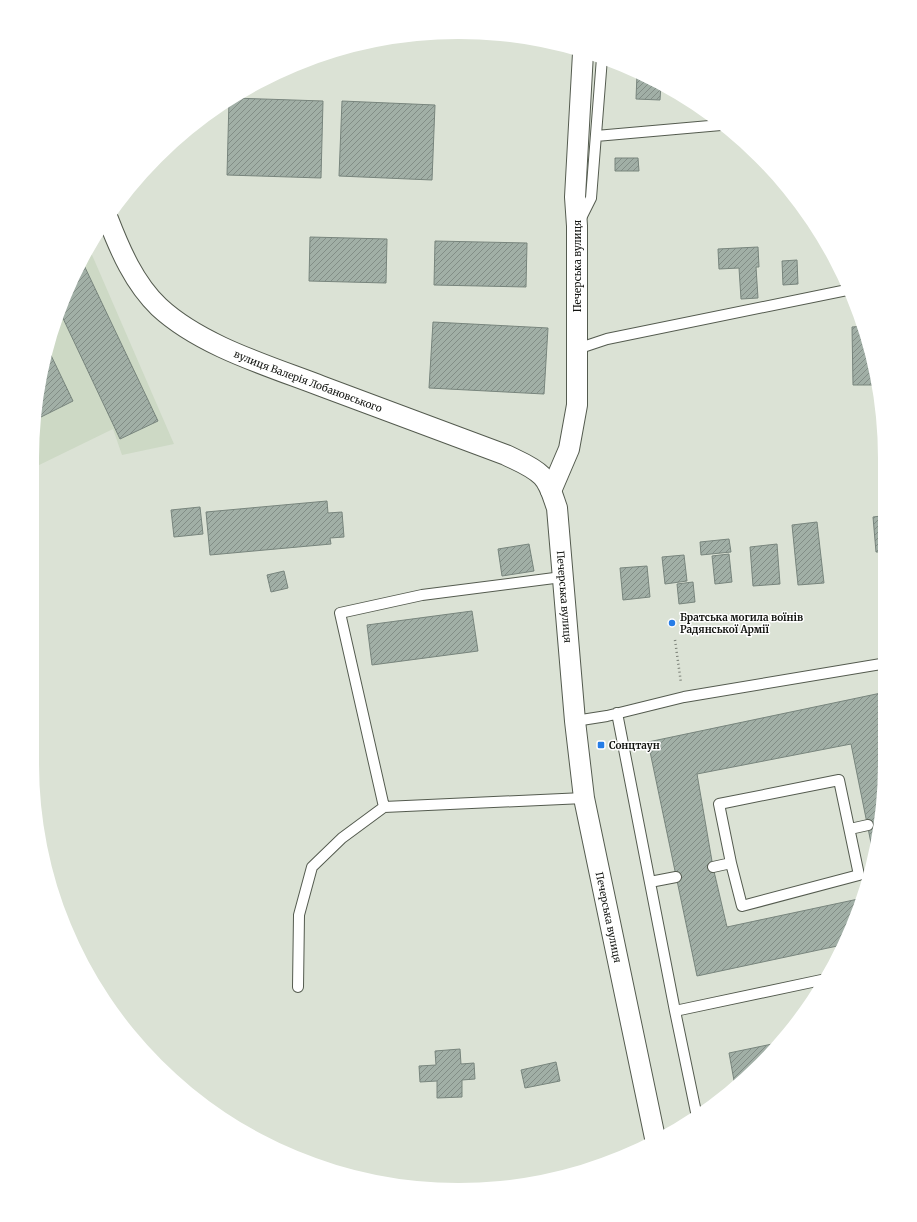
<svg xmlns="http://www.w3.org/2000/svg" width="917" height="1222" viewBox="0 0 917 1222" font-family="Merriweather,serif">
	<style>
		.built { fill: #cdd9c5 }
		.building { fill: url(#building-hatch); stroke: #78857d }
		.lines { fill: none; stroke-linecap: round; stroke-linejoin: round }
		.lane-casing { stroke: #545b4f; stroke-width: 12 }
		.street-casing { stroke: #545b4f; stroke-width: 22 }
		.path { stroke: #7b8077; stroke-width: 2.5; stroke-dasharray: 1 3; stroke-linecap: butt }
		.lane { stroke: #fff; stroke-width: 10 }
		.street { stroke: #fff; stroke-width: 20 }
		.poi-dot { fill: #267de7; stroke: #fff; stroke-width: 1.5 }
		.labels { text-anchor: middle; dominant-baseline: central; stroke-width: 3; stroke-linejoin: round; paint-order: stroke }
		.street-label { font-size: 10px; fill: #121410; stroke: #fff }
		.poi-label { font-size: 10px; font-weight: bold; fill: #121410; stroke: #fff; text-anchor: start }
	</style>
	<defs>
		<pattern id="building-hatch" width="6" height="6" patternUnits="userSpaceOnUse"><rect width="6" height="6" fill="#a1afa6"/><path d="M-1 1l2-2M0 6l6-6M5 7l2-2" fill="none" stroke="#828d86"/></pattern>
	</defs>
	<rect width="100%" height="100%" fill="#dbe2d5"/>
	<path class="built" d="M89 248 174 444 122 455 113 429 33 468V431L47 348 76 270Z"/>
	<path class="building" d="M637 74 661 85 660 100 636 99Z
		M233 98 323 101 321 178 227 175 229 100Z
		M342 101 435 105 432 180 339 176Z
		M615 158H638L639 171H615Z
		M310 237 387 239 386 283 309 281Z
		M435 241 527 243 526 287 434 285Z
		M758 247 759 267H756L758 298 741 299 739 268 719 269 718 249Z
		M797 260 798 284 783 285 782 261Z
		M82 261 158 421 120 439 60 312 76 270Z
		M433 322 548 328 544 394 429 388Z
		M864 326 877 385H853L852 327Z
		M47 347 73 401 35 420 47 348Z
		M327 501 328 513 342 512 344 537 330 538 331 544 210 555 206 512Z
		M200 507 203 534 174 537 171 510Z
		M881 516V552H876L873 517Z
		M817 522 824 583 798 585 792 525Z
		M729 539 731 552 701 555 700 542Z
		M529 544 534 571 502 576 498 549Z
		M777 544 780 584 753 586 750 547Z
		M729 554 732 582 715 584 712 556Z
		M684 555 687 581 665 584 662 557Z
		M647 566 650 597 623 600 620 568Z
		M284 571 288 588 271 592 267 575Z
		M693 582 695 602 679 604 677 584Z
		M472 611 478 651 372 665 367 625Z
		M881 693V819L873 853 851 744 697 774 713 867 727 927 863 898 842 945 697 976 648 742Z
		M777 1043 760 1065 735 1086 729 1053Z
		M460 1049 461 1064 474 1063 475 1079 462 1080V1097L437 1098V1081L420 1082 419 1066 436 1065 435 1051Z
		M556 1062 560 1081 525 1088 521 1070Z"/>
	<g class="lines">
		<defs>
			<path id="lane" d="M596 136 721 125
				M580 220 591 198 602 58
				M577 349 607 339 847 290
				M617 713 675 1011 697 1117
				M575 721 607 716 684 697 881 664
				M384 807 340 613 422 595 562 577
				M850 829 868 825
				M713 867 731 863 719 804 839 780 859 875 742 906 731 863
				M650 882 676 877
				M298 987 299 915 312 867 342 838 384 807 584 798
				M675 1011 826 979"/>
			<g id="street">
				<path id="s1" d="M108 219C120 250 134 283 159 307 201 346 269 366 321 386 383 409 444 432 506 455 518 461 532 466 542 476 550 484 553 497 557 508L575 721 584 798 655 1138"/>
				<path d="M551 491 569 449 577 405V226L575 197 583 53"/>
			</g>
		</defs>
		<use href="#lane" class="lane-casing"/>
		<use href="#street" class="street-casing"/>
		<path class="path" d="M675 640 681 683"/>
		<use href="#lane" class="lane"/>
		<use href="#street" class="street"/>
	</g>
	<g class="poi-dot">
		<circle cx="672" cy="623" r="4"/>
		<rect x="597" y="741" width="8" height="8" rx="2"/>
	</g>
	<g class="labels">
		<g class="street-label">
			<text transform="translate(577 266) rotate(-90)">Печерська вулиця</text>
			<text stroke="none"><textPath href="#s1" startOffset="270">вулиця Валерія Лобановського</textPath></text>
			<text stroke="none"><textPath href="#s1" startOffset="648">Печерська вулиця</textPath></text>
			<text stroke="none"><textPath href="#s1" startOffset="972">Печерська вулиця</textPath></text>
		</g>
		<g class="poi-label">
			<text x="680" y="617">Братська могила воїнів<tspan x="680" dy="12">Радянської Армії</tspan></text>
			<text x="609" y="745">Сонцтаун</text>
		</g>
	</g>
	<path d="M0 0H917V1222H0ZM458 39H459A419 419 0 0 1 878 458V764A419 419 0 0 1 459 1183H458A419 419 0 0 1 39 764V458A419 419 0 0 1 458 39Z" fill="#fff" fill-rule="evenodd"/>
</svg>
